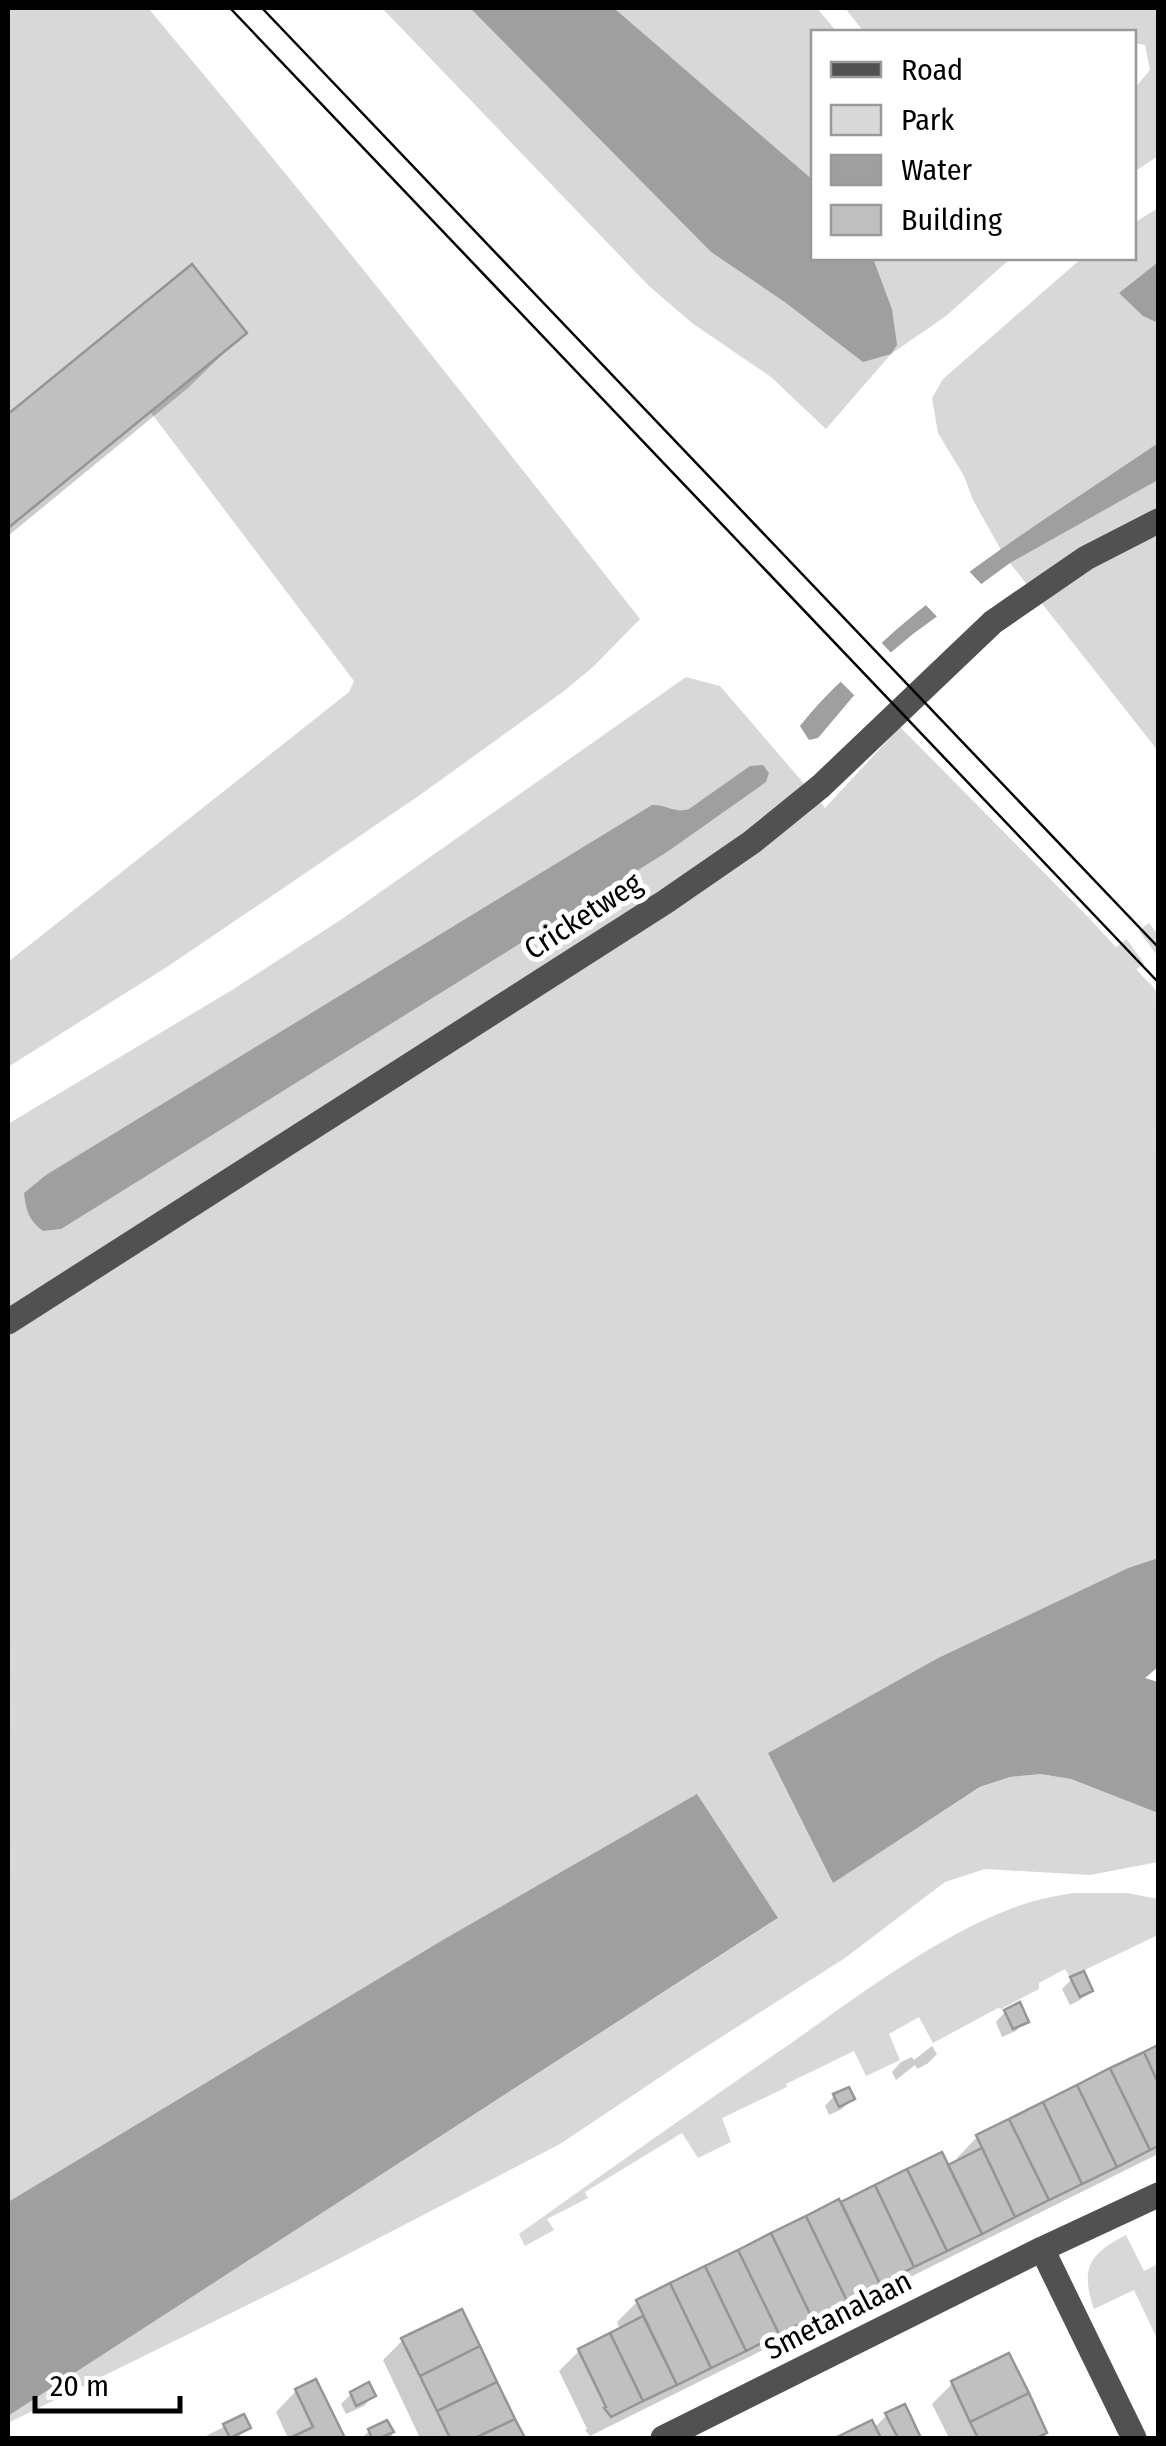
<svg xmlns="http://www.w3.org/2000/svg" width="1166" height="2446" viewBox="0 0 1166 2446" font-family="'Fira Sans Condensed',sans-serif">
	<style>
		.green { fill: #d8d8d8 }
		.water { fill: #9f9f9f }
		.pier { fill: #fff }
		.shadow { fill: #0003 }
		.building { fill: #c0c0c0; stroke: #959595; stroke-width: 2.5 }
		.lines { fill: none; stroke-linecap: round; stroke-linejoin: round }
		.highway-tunnel { stroke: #d9d9d9; stroke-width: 30; stroke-dasharray: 30 15; stroke-linecap: butt }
		.minor { stroke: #515151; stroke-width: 25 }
		.tram { stroke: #000; stroke-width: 2.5 }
		.labels { text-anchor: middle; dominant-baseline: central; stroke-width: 10; stroke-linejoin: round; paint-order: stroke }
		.street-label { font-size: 30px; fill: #000; stroke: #fff }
	</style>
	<rect width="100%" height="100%" fill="#fff"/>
	<path class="green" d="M8 8H148C317 208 478 413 640 619L593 667 564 691 420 795 170 965 8 1067V962L349 692 354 681 146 406 8 518Z
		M382 8H470L711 252 786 303 892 309 873 258H1011L946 316 891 354 826 429 771 377 692 323 649 286Z
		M614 8H817L837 32H814L813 180Z
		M845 8H1158V156L1134 172V89L1150 70 1145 45 1134 43V32H864Z
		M1158 208V264L1143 316 1158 323V443L1001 550 973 500 964 476 938 433 932 398 943 379 1082 258H1134V223Z
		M1158 480V751L1010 563Z
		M686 677 720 686 825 808 900 727 1089 918 1158 993V1558L1128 1568 938 1658 768 1753 833 1882 981 1787 1010 1777 1040 1774 1071 1779 1158 1813V1862L1090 1875 985 1869 945 1882 845 1958 687 2059 560 2144 296 2281 8 2423V2416L777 1919 441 1941 8 2202V1124L232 990 342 919Z
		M1073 1893H1127L1158 1899V1935L1070 1977 1065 1969 1039 1983V1989L1001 2009 998 2008 933 2043 919 2017 889 2034 900 2060 866 2076 854 2051 786 2084 787 2087 722 2118 731 2142 698 2158 682 2133 585 2192 588 2198 547 2219 554 2230 525 2246 519 2234C607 2171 697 2108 787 2046 860 1995 937 1935 1021 1905 1038 1899 1056 1896 1073 1893Z
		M1126 2235 1144 2271 1158 2264V2341L1134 2290 1094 2309C1080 2268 1089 2254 1126 2235Z"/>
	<path class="water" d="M470 8H614L813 180 814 258H873L892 309 897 345 891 354 863 362 786 303 711 252Z
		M1157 263 1158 264V323L1143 316 1119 293Z
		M1158 443V480L1010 563 913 634 889 654 818 738 809 740 800 726C817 704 837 685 858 665 947 578 1056 513 1158 443Z
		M763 765 769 773 766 782 667 852 61 1229 43 1231C29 1220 26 1211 24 1193L46 1175 652 805C666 804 675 814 689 809L750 766Z
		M1158 1558V1667L1145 1678 1158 1682V1813L1071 1779 1040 1774 1010 1777 980 1787 833 1883 768 1753 938 1658 1128 1568Z
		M697 1794 778 1918 8 2416V2202L441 1941Z"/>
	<path class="pier" d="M967 569 984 587 940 620 922 601Z
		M878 639 894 656 859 700 837 678Z"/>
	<path class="shadow" d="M191 268 244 333 188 388 8 536V417Z
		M1072 1979 1090 1990 1080 2000 1070 2005 1062 1989Z
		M1005 2012 1026 2021 1016 2031 1002 2037 996 2022Z
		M932 2046 937 2054 927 2064 917 2069 915 2065 896 2080 892 2072 901 2062 912 2057 914 2060Z
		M1158 2047V2154L590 2436 585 2430 587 2429 559 2371 579 2351 620 2330 617 2322 637 2302 941 2155 947 2168 959 2162 957 2158 977 2137Z
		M834 2096 852 2099 842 2109 829 2115 825 2106Z
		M460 2312 521 2438H420L383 2360 403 2340Z
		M1008 2357 1047 2438H949L932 2404 952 2384Z
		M315 2382 343 2438H288L276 2412 296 2391Z
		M351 2394 373 2396 364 2406 346 2414 341 2404Z
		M904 2407 919 2438H840L871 2424 873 2429 887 2415Z
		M243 2417 248 2428 238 2437 202 2438Z
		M386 2423 394 2438H362L369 2431Z"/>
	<path class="building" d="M192 264 247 333 8 528V414Z
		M1084 1971 1093 1991 1080 1997 1070 1977Z
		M1020 2002 1029 2022 1013 2029 1004 2010Z
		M1158 2045V2083L1144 2052Z
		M1144 2052 1158 2083V2146L1150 2150 1110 2068Z
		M1110 2068 1150 2150 1117 2167 1077 2085Z
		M1077 2085 1117 2167 1082 2184 1043 2102Z
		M849 2087 855 2099 839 2107 833 2094Z
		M1043 2102 1082 2184 1049 2200 1009 2119Z
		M1009 2119 1049 2200 1015 2217 976 2135Z
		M982 2148 1015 2217 982 2234 948 2165Z
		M942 2152 982 2234 947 2251 907 2169Z
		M907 2169 947 2251 914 2267 875 2185Z
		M875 2185 914 2267 880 2284 841 2202Z
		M839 2199 880 2284 847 2301 806 2216Z
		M806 2216 847 2301 812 2318 771 2233Z
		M771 2233 812 2318 779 2334 738 2250Z
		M738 2250 779 2334 746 2351 705 2266Z
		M705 2266 746 2351 711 2368 670 2283Z
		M670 2283 711 2368 677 2385 636 2300Z
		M462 2309 480 2346 420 2376 401 2338Z
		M643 2316 677 2385 643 2401 610 2333Z
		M610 2333 643 2401 611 2417 604 2408 606 2407 578 2349Z
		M480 2346 497 2382 437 2411 420 2376Z
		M1009 2353 1029 2393 970 2422 951 2381Z
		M316 2379 345 2438H290L313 2427 295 2389Z
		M369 2382 376 2396 356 2406 350 2392Z
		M497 2382 515 2419 475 2438H450L437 2411Z
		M1029 2393 1047 2433 1036 2438H978L970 2422Z
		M905 2404 921 2438H898L885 2413Z
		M244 2414 251 2428 230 2438 223 2424Z
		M515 2419 525 2438H475Z
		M387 2420 394 2432 380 2438H372L368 2429Z
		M872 2420 881 2438H835Z"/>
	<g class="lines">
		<path class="highway-tunnel" d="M8 1666 51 1641 421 1409 1121 962 1158 935
			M8 1725 78 1685 448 1452 1158 995
			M8 1865 147 1786 769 1388 1158 1133"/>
		<path class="minor" d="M8 1322 665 902 752 842 821 786 993 622 1086 558 1158 521
			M1042 2249 1134 2438
			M663 2438 1042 2249 1158 2195"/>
		<path class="tram" d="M230 8 1158 982
			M262 8 1158 947"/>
	</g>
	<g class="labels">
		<g class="street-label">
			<text transform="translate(583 916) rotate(-33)">Cricketweg</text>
			<text transform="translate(838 2315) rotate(-27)">Smetanalaan</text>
		</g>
	</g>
	<rect width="1166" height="2446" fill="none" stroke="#000000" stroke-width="20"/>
	<rect x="811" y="30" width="325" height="230" fill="#ffffff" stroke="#999999" stroke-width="2.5"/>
	<rect x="831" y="62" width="50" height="15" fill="#515151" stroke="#999999" stroke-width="2.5"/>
	<text x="901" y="80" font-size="30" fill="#000000">Road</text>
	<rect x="831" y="105" width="50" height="30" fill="#d8d8d8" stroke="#999999" stroke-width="2.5"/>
	<text x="901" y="130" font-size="30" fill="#000000">Park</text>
	<rect x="831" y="155" width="50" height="30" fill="#9f9f9f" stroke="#999999" stroke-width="2.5"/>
	<text x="901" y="180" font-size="30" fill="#000000">Water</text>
	<rect x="831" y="205" width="50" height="30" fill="#c0c0c0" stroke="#999999" stroke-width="2.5"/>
	<text x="901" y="230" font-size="30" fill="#000000">Building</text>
	<path d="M35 2396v15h145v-15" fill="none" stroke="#000000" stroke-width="5"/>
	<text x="50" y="2396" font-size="30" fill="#000000" stroke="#ffffff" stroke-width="8" paint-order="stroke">20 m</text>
</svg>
